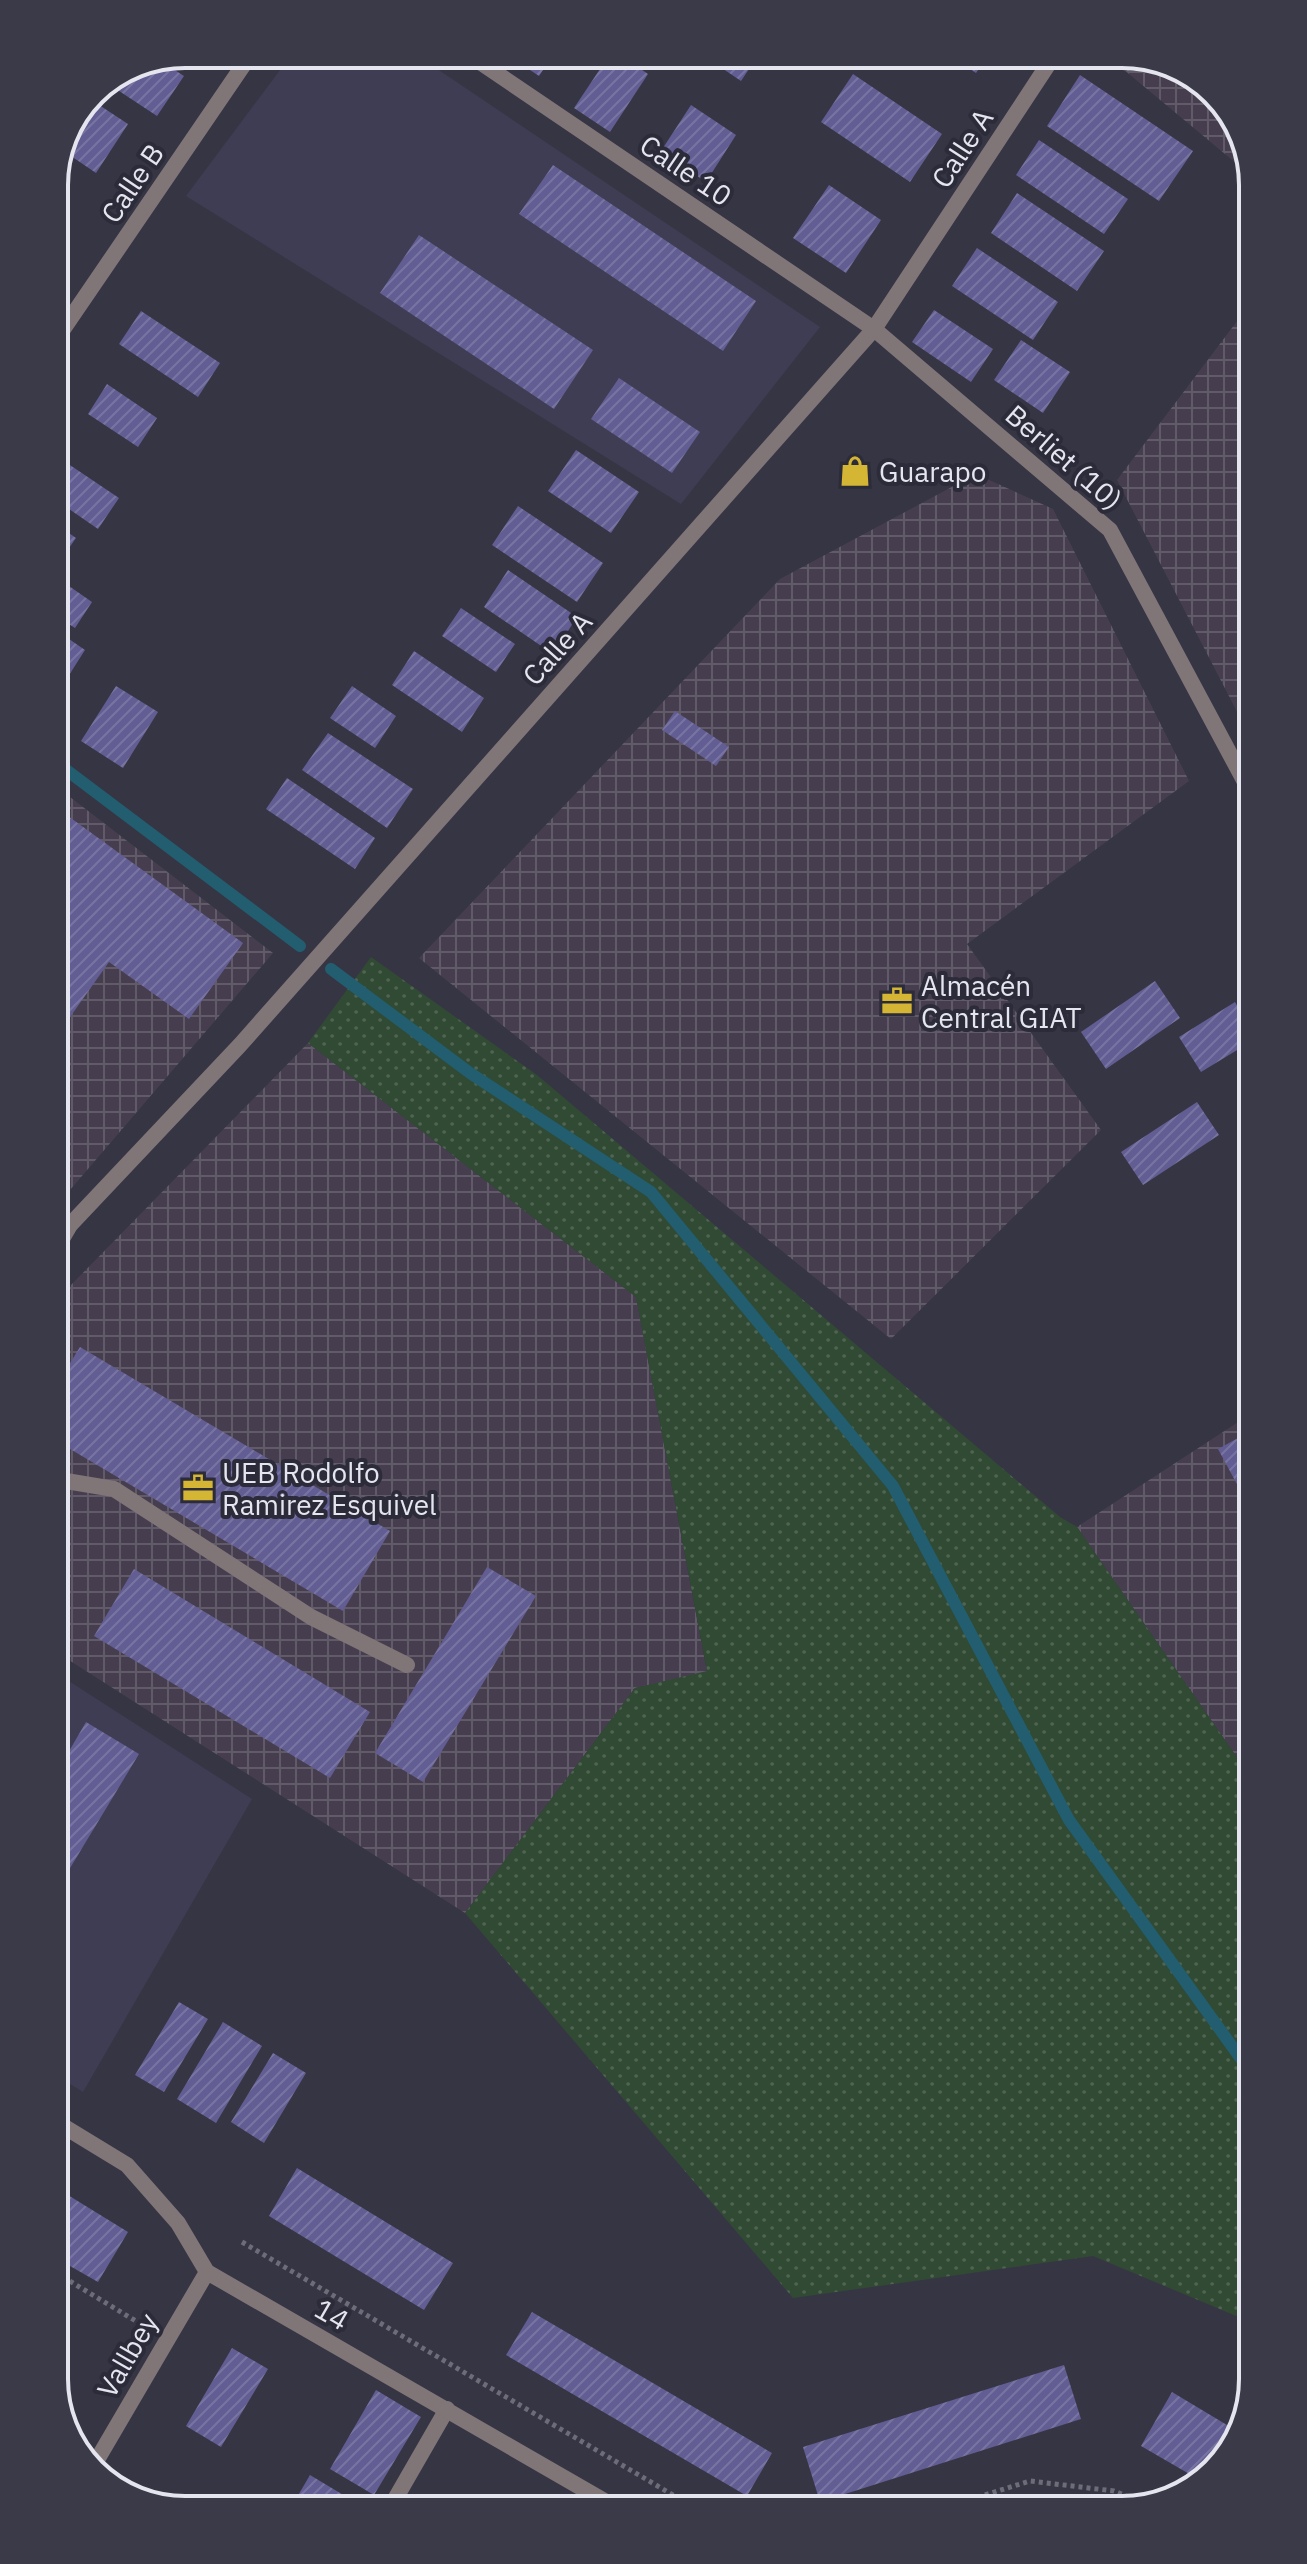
<svg xmlns="http://www.w3.org/2000/svg" width="1307" height="2564" viewBox="0 0 1307 2564" font-family="'IBM Plex Sans',sans-serif">
	<style>
		.built { fill: #3f3d53 }
		.industrial { fill: url(#industrial-grid) }
		.grass { fill: url(#grass-dots) }
		.lines { fill: none; stroke-linecap: round; stroke-linejoin: round }
		.stream { stroke: #225e70; stroke-width: 12 }
		.building { fill: url(#building-hatch) }
		.path { stroke: #6d6d7a; stroke-width: 5; stroke-dasharray: 4 4; stroke-linecap: butt }
		.service { stroke: #807677; stroke-width: 16 }
		.minor { stroke: #807677; stroke-width: 16 }
		.tertiary { stroke: #807677; stroke-width: 16 }
		.labels { text-anchor: middle; dominant-baseline: central; stroke-width: 8; stroke-linejoin: round; paint-order: stroke }
		.street-label { font-size: 28px; fill: #e5e5ef; stroke: #2c2b3a }
		.poi-label { font-size: 28px; fill: #e5e5ef; stroke: #2c2b3a; text-anchor: start }
		.rim { fill: none; stroke: #e5e5ef; stroke-width: 4 }
	</style>
	<defs>
		<pattern id="industrial-grid" width="8" height="8" patternUnits="userSpaceOnUse" patternTransform="scale(2)"><rect width="8" height="8" fill="#463e4f"/><path d="M0 4h8M4 0v8" fill="none" stroke="#615a69"/></pattern>
		<pattern id="grass-dots" width="8" height="8" patternUnits="userSpaceOnUse" patternTransform="scale(2)"><rect width="8" height="8" fill="#314a33"/><path d="M2 2h.1M6 6h.1" fill="none" stroke="#4f6451" stroke-width="1.8" stroke-linecap="round"/></pattern>
		<pattern id="building-hatch" width="6" height="6" patternUnits="userSpaceOnUse" patternTransform="scale(2)"><rect width="6" height="6" fill="#625d92"/><path d="M-1 1l2-2M0 6l6-6M5 7l2-2" fill="none" stroke="#7874a2"/></pattern>
	</defs>
	<rect width="100%" height="100%" fill="#363544"/>
	<path class="built" d="M292 54H415L820 327 681 504 186 196Z
		M61 1676 252 1799 83 2092 62 2079Z"/>
	<path class="industrial" d="M1105 54H1131L1201 81 1243 135V169Z
		M1244 312 1246 729 1117 480Z
		M976 474 1053 509 1189 781 967 944 1101 1130 891 1339 419 958 780 579Z
		M57 787 273 953 64 1197 59 1194Z
		M308 1043 636 1297 707 1672 635 1688 465 1913 61 1655 59 1307 71 1285Z
		M1249 1415 1250 1776 1077 1527Z"/>
	<path class="grass" d="M371 957 537 1075 1060 1517 1077 1527 1250 1776 1253 2323 1093 2256 793 2298 465 1913 635 1688 707 1671 636 1297 308 1043Z"/>
	<g class="lines">
		<path class="stream" d="M57 763 300 946
			M331 969 470 1073 651 1192 893 1486 1069 1820 1252 2074"/>
	</g>
	<path class="building" d="M506 54H554L539 76Z
		M610 54H619L648 74 610 132 574 108Z
		M701 54H759L741 81Z
		M949 54H989L976 73Z
		M164 63 184 76 157 116 110 85Z
		M853 74 942 134 910 182 821 122Z
		M1080 75 1193 151 1159 201 1047 126Z
		M90 99 128 124 96 173 65 152Z
		M691 105 736 135 706 182 661 151Z
		M1039 140 1128 199 1104 234 1016 175Z
		M553 165 756 301 723 351 519 214Z
		M829 185 881 220 846 273 793 238Z
		M1017 193 1104 251 1077 291 991 233Z
		M419 235 593 350 554 409 380 293Z
		M977 248 1058 302 1033 340 952 286Z
		M934 310 993 349 971 382 912 342Z
		M141 311 220 363 198 397 119 344Z
		M1021 340 1070 372 1043 413 994 380Z
		M619 378 700 432 672 473 591 419Z
		M107 384 157 418 138 447 88 414Z
		M576 450 639 492 611 533 548 491Z
		M55 455 119 498 98 529 56 500Z
		M518 506 603 563 577 602 492 545Z
		M56 524 76 538 58 564 56 562Z
		M508 570 577 617 553 654 484 607Z
		M56 577 92 602 75 628 56 616Z
		M461 608 515 644 496 672 442 636Z
		M56 630 85 650 64 683 56 678Z
		M414 651 484 698 462 732 392 685Z
		M116 686 158 712 123 768 81 741Z
		M352 686 396 716 375 748 330 718Z
		M675 711 729 747 716 766 662 730Z
		M328 733 413 789 387 828 302 770Z
		M287 778 375 838 355 869 266 809Z
		M57 808 243 943 189 1019 109 962 58 1034Z
		M1155 981 1180 1018 1106 1069 1081 1032Z
		M1235 1002 1247 1022V1044L1201 1072 1179 1037Z
		M1197 1102 1219 1135 1143 1185 1121 1152Z
		M80 1347 390 1531 343 1611 60 1443 59 1381Z
		M1249 1432V1500L1246 1501 1218 1449Z
		M487 1567 536 1596 423 1782 375 1753Z
		M134 1569 370 1712 330 1778 94 1636Z
		M86 1722 139 1754 61 1883V1765Z
		M179 2002 208 2019 164 2092 135 2075Z
		M223 2022 262 2046 216 2123 177 2099Z
		M273 2053 306 2073 264 2143 231 2122Z
		M297 2168 453 2263 424 2310 269 2216Z
		M63 2192 128 2232 98 2282 63 2262Z
		M532 2312 772 2453 747 2496 506 2355Z
		M232 2348 268 2369 221 2447 186 2426Z
		M1064 2365 1081 2419 820 2502 803 2447Z
		M376 2390 421 2417 374 2495 330 2469Z
		M1172 2392 1237 2431 1231 2452 1198 2479 1141 2446Z
		M310 2475 365 2508 301 2509 293 2504Z
		M132 2483 170 2506 169 2507 126 2493Z"/>
	<g class="lines">
		<path class="path" d="M242 2242 690 2505
			M63 2277 144 2326
			M962 2502 1030 2481 1114 2491 1138 2501"/>
		<path class="service" d="M60 1480 114 1489 311 1617 407 1665
			M390 2508 447 2409"/>
		<path class="minor" d="M468 54 874 329 1110 530 1246 784
			M59 1218 70 1225
			M63 2126 127 2165 178 2223 207 2272 613 2506
			M94 2465 207 2272"/>
		<path class="tertiary" d="M55 341 251 54
			M59 1244 70 1225 240 1045 874 329 1055 54"/>
	</g>
	<defs>
		<symbol id="shop-bare" viewBox="-9 -9 18 18"><path d="M-5-2.5h2.3a2.7 3.5 0 0 1 5.4 0H5L5.5 6h-11ZM-1.5-2.5h3a1.5 2.3 0 0 0-3 0Z" fill="#d5b534" stroke="#2c2b3a" stroke-width="2.5" paint-order="stroke"/></symbol>
		<symbol id="office-bare" viewBox="-9 -9 18 18"><path d="M-6-3h4V-5.5h4V-3h4V5H-6ZM-1-4.5V-3h2v-1.5ZM-6 0V1H6V0Z" fill="#d5b534" stroke="#2c2b3a" stroke-width="2.5" paint-order="stroke"/></symbol>
	</defs>
	<g fill-rule="evenodd">
		<use href="#shop-bare" x="833" y="449" width="44" height="44"/>
		<use href="#office-bare" x="875" y="979" width="44" height="44"/>
		<use href="#office-bare" x="176" y="1466" width="44" height="44"/>
	</g>
	<g class="labels">
		<g class="street-label">
			<text transform="translate(962 148) rotate(-57)">Calle A</text>
			<text transform="translate(686 170) rotate(34)">Calle 10</text>
			<text transform="translate(132 183) rotate(-56)">Calle B</text>
			<text transform="translate(1064 457) rotate(41)">Berliet (10)</text>
			<text transform="translate(557 648) rotate(-48)">Calle A</text>
			<text transform="translate(332 2314) rotate(30)">14</text>
			<text transform="translate(127 2355) rotate(-60)">Vallbey</text>
		</g>
		<g class="poi-label">
			<text x="879" y="471">Guarapo</text>
			<text x="921" y="985">Almacén<tspan x="921" dy="32">Central GIAT</tspan></text>
			<text x="222" y="1472">UEB Rodolfo<tspan x="222" dy="32">Ramirez Esquivel</tspan></text>
		</g>
	</g>
	<path d="M0 0H1307V2564H0ZM185 68H1122A117 117 0 0 1 1239 185V2379A117 117 0 0 1 1122 2496H185A117 117 0 0 1 68 2379V185A117 117 0 0 1 185 68Z" fill="#3b3a48" fill-rule="evenodd"/>
	<path class="rim" d="M185 68H1122A117 117 0 0 1 1239 185V2379A117 117 0 0 1 1122 2496H185A117 117 0 0 1 68 2379V185A117 117 0 0 1 185 68Z"/>
</svg>
